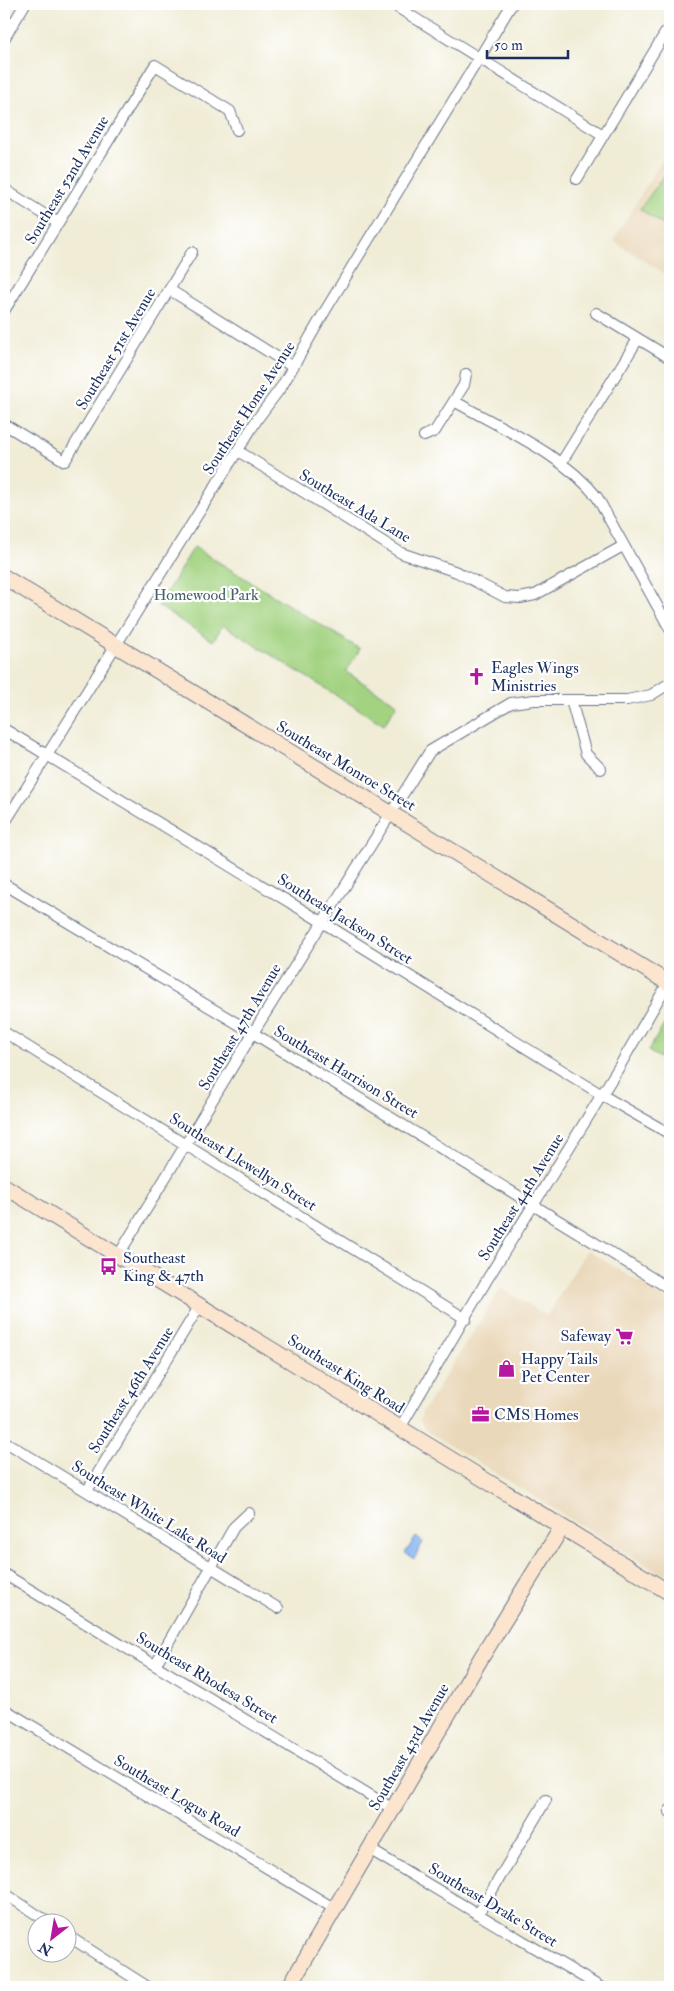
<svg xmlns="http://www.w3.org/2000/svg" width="674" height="1991" viewBox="0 0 674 1991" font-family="'IM FELL Double Pica',serif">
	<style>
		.built { fill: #ead8ba }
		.green { fill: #a3d381; stroke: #5f8170 }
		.water { fill: #86b6f1; stroke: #5072a8 }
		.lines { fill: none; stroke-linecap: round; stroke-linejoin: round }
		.street-casing { stroke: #667188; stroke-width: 12 }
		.secondary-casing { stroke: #667188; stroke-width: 17 }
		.street { stroke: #fff; stroke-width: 10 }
		.secondary { stroke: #fbe5cf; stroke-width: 15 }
		.labels { text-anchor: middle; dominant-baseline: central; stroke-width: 4.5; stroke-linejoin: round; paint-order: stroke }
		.street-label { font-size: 16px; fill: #1b2f5e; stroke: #fff }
		.park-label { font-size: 16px; fill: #446068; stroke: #fff }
		.poi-label { font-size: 16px; fill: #1b2f5e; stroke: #fff; text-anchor: start }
	</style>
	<rect width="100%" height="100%" fill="#fff"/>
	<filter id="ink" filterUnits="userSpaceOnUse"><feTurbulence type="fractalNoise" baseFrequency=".02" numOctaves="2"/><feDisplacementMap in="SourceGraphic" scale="10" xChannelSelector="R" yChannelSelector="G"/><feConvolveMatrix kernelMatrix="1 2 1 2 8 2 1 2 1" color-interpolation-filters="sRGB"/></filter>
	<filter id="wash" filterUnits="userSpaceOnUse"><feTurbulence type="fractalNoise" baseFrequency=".0096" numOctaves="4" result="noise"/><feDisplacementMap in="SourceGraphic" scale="20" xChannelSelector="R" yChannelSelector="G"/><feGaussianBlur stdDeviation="1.12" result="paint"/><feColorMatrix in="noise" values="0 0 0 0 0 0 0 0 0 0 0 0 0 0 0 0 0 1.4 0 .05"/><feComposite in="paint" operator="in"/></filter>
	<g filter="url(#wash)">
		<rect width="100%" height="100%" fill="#f0ecd6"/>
		<path class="built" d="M670 147V277L613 241Z
			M587 1250 670 1301V1574L659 1573 425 1430 420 1421 422 1413 501 1288 547 1316Z"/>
		<path class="green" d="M668 170 670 172V230L640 209Z
			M194 547 360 649 346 672 397 704 384 725 223 625 213 641 158 606Z
			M670 1015V1064L648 1051Z"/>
		<path class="water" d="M416 1537 423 1542 414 1559 405 1553Z"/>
	</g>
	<g filter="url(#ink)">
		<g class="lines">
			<defs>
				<path id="street" d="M392 4 603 135
					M4 39 25 4
					M577 179 670 25
					M4 189 58 223
					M170 290 293 367
					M4 311 155 65 230 111 237 130
					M596 313 670 358
					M454 401C501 428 563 454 597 497L670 629
					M4 424 65 461 192 252
					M424 436 435 431 464 385 466 374
					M238 451 401 553 457 572 505 597 520 598 535 595 623 546
					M561 463 638 339
					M571 700 586 754 601 769
					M4 729 322 922 602 1095 670 1134
					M4 824 258 418 282 386 325 311 512 4
					M4 884 253 1033 670 1289
					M4 1032 466 1319
					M118 1256 253 1033 430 751 511 703 534 700H627L651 695 670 683
					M400 1428 488 1278 619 1067 668 983
					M4 1441 278 1608
					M87 1491 200 1305
					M4 1574 393 1809
					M156 1664 234 1527 249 1513
					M4 1709 335 1909
					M670 1810V1812
					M369 1849 600 1987
					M4 1893 51 1924
					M478 1914 546 1800
					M68 1936 148 1987"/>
				<path id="secondary" d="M4 577 670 984
					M4 1186 670 1593
					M289 1987 481 1658 562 1527"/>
			</defs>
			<use href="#street" class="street-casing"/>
			<use href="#secondary" class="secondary-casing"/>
			<use href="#street" class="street"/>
			<use href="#secondary" class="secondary"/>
		</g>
	</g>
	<defs>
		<symbol id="church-bare" viewBox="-9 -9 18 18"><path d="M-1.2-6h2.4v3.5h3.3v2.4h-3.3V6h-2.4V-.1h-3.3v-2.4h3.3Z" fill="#b5179e" stroke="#fff" stroke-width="2.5" paint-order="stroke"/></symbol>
		<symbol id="bus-bare" viewBox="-9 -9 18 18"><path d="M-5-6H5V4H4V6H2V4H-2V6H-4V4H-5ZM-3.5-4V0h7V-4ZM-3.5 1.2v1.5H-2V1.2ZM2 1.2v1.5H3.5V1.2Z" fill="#b5179e" stroke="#fff" stroke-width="2.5" paint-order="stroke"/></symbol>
		<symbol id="supermarket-bare" viewBox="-9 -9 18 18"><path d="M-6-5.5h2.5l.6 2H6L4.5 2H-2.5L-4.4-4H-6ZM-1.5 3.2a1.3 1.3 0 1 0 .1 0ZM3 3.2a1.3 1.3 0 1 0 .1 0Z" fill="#b5179e" stroke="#fff" stroke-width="2.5" paint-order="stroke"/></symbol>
		<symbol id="shop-bare" viewBox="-9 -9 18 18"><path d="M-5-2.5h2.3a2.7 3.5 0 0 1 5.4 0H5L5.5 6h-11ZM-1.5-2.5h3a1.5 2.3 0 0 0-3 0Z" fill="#b5179e" stroke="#fff" stroke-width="2.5" paint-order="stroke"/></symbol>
		<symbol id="office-bare" viewBox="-9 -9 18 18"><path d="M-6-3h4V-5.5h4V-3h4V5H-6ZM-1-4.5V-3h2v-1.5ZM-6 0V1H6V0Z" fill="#b5179e" stroke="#fff" stroke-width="2.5" paint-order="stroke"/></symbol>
	</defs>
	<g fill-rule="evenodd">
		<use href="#church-bare" x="464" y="664" width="25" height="25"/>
		<use href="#bus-bare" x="96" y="1254" width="25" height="25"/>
		<use href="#supermarket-bare" x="612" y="1324" width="25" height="25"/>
		<use href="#shop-bare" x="494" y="1356" width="25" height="25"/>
		<use href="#office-bare" x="468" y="1402" width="25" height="25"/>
	</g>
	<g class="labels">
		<g class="street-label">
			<text transform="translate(67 180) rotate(-59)">Southeast 52nd Avenue</text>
			<text transform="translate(116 349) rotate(-59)">Southeast 51st Avenue</text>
			<text transform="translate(249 408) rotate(-57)">Southeast Home Avenue</text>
			<text transform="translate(355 506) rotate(31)">Southeast Ada Lane</text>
			<text transform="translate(346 766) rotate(31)">Southeast Monroe Street</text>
			<text transform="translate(345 919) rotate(32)">Southeast Jackson Street</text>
			<text transform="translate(240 1027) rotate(-59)">Southeast 47th Avenue</text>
			<text transform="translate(346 1072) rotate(31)">Southeast Harrison Street</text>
			<text transform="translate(243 1162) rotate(32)">Southeast Llewellyn Street</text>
			<text transform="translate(521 1197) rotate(-58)">Southeast 44th Avenue</text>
			<text transform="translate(346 1374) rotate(32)">Southeast King Road</text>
			<text transform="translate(131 1390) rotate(-58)">Southeast 46th Avenue</text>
			<text transform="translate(149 1512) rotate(32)">Southeast White Lake Road</text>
			<text transform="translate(207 1678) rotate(31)">Southeast Rhodesa Street</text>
			<text transform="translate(409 1747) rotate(-60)">Southeast 43rd Avenue</text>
			<text transform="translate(177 1796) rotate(31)">Southeast Logus Road</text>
			<text transform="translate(493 1905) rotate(31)">Southeast Drake Street</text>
		</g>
		<g class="park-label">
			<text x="206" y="595">Homewood Park</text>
		</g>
		<g class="poi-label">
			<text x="491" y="668">Eagles Wings<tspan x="491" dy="18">Ministries</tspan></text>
			<text x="123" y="1258">Southeast<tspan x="123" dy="18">King &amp; 47th</tspan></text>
			<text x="611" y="1336" text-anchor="end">Safeway</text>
			<text x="521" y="1359">Happy Tails<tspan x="521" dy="18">Pet Center</tspan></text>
			<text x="494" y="1415">CMS Homes</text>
		</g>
	</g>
	<rect width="674" height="1991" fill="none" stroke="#fff" stroke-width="20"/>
	<g transform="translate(52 1938) rotate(211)"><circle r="24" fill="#ffffff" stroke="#a4acbf"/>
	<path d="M0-4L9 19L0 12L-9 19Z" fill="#b5179e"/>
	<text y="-8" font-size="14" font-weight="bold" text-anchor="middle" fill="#1b2f5e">N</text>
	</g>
	<path d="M487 50v8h81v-8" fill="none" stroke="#1b2f5e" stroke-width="2.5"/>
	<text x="494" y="50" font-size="15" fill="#1b2f5e" stroke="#ffffff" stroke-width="4" paint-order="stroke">50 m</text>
</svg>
